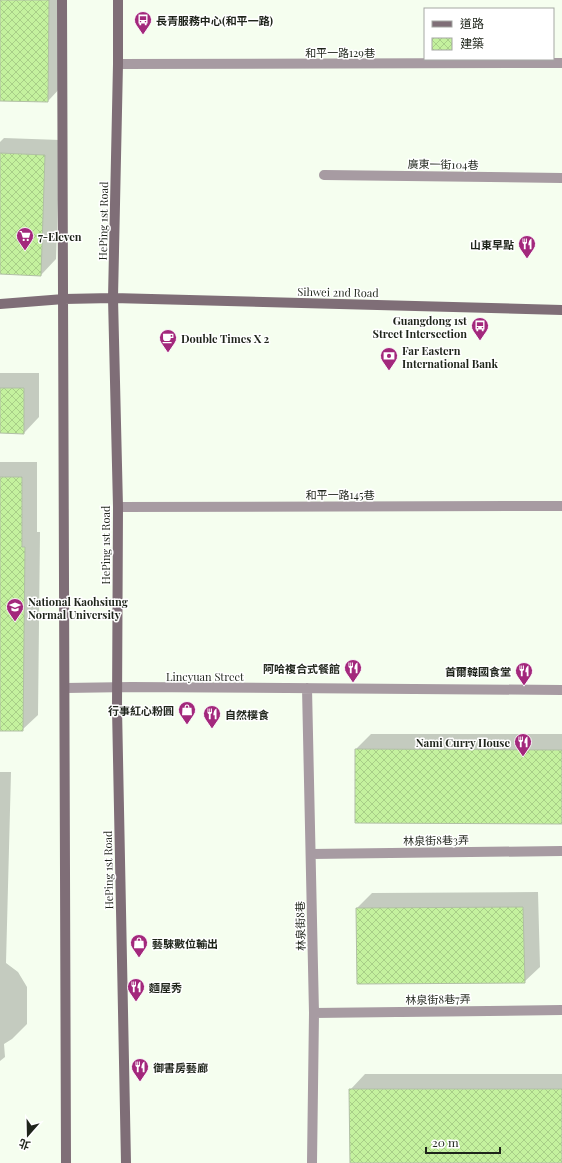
<svg xmlns="http://www.w3.org/2000/svg" width="562" height="1163" viewBox="0 0 562 1163" font-family="'Playfair Display','Noto Sans TC',serif">
	<style>
		.shadow { fill: #0003 }
		.building { fill: url(#building-cross-hatch); stroke: #b1bfa6 }
		.lines { fill: none; stroke-linecap: round; stroke-linejoin: round }
		.street { stroke: #a79ba2; stroke-width: 10 }
		.secondary { stroke: #7f6e77; stroke-width: 10 }
		.labels { text-anchor: middle; dominant-baseline: central; stroke-width: 3; stroke-linejoin: round; paint-order: stroke }
		.poi-label { font-size: 11px; font-weight: bold; fill: #1e241a; stroke: #fff; text-anchor: start }
		.street-label { font-size: 11px; fill: #1e241a; stroke: #fff }
	</style>
	<defs>
		<pattern id="building-cross-hatch" width="8" height="8" patternUnits="userSpaceOnUse"><rect width="8" height="8" fill="#c4f19e"/><path d="M0 0l8 8M0 8l8-8" fill="none" stroke="#a8ce88"/></pattern>
	</defs>
	<rect width="100%" height="100%" fill="#f5feef"/>
	<path class="shadow" d="M0 0H64L63 85 48 101 0 100Z
		M4 138 60 140 56 259 41 275 0 273V142Z
		M0 373H39V417L24 433 0 415Z
		M0 462H37V532H40L38 715 22 730H0Z
		M371 734H562V823L356 749Z
		M0 772H11L6 963 18 972 27 987V1024L12 1039 4 1044 5 1057 0 1061Z
		M538 892 540 967 524 982 357 908 372 893Z
		M365 1074H562V1163H351L350 1090Z"/>
	<path class="building" d="M0 0H49L48 102 0 101Z
		M0 153 45 155 41 276 0 274Z
		M0 388H24V434L0 433Z
		M0 477H22V547H25L23 731H0Z
		M355 749 562 750V824L355 823Z
		M523 907 525 983 357 984 356 908Z
		M349 1089H562V1163H350Z"/>
	<g class="lines">
		<path class="street" d="M118 64 562 63
			M324 175 562 178
			M118 507 562 506
			M65 688 131 687 562 690
			M307 688 314 1013 312 1163
			M311 854 562 851
			M314 1013 562 1010"/>
		<path class="secondary" d="M62 0 66 1163
			M118 0V64L113 298 118 507 117 708 126 1163
			M0 304 64 299 113 298 562 310"/>
	</g>
	<defs>
		<symbol id="bus-pin" viewBox="-11 -11 22 30"><path d="M0 17L-7.5 6A9.5 9.5 0 1 1 7.5 6Z" fill="#a3287c" stroke="#fff"/><path d="M-5-6H5V4H4V6H2V4H-2V6H-4V4H-5ZM-3.5-4V0h7V-4ZM-3.5 1.2v1.5H-2V1.2ZM2 1.2v1.5H3.5V1.2Z" fill="#fff"/></symbol>
		<symbol id="supermarket-pin" viewBox="-11 -11 22 30"><path d="M0 17L-7.5 6A9.5 9.5 0 1 1 7.5 6Z" fill="#a3287c" stroke="#fff"/><path d="M-6-5.5h2.5l.6 2H6L4.5 2H-2.5L-4.4-4H-6ZM-1.5 3.2a1.3 1.3 0 1 0 .1 0ZM3 3.2a1.3 1.3 0 1 0 .1 0Z" fill="#fff"/></symbol>
		<symbol id="restaurant-pin" viewBox="-11 -11 22 30"><path d="M0 17L-7.5 6A9.5 9.5 0 1 1 7.5 6Z" fill="#a3287c" stroke="#fff"/><path d="M-5-6h1v4h1v-4h1v4h1v-4h1v5L-1.5 .5V6h-2V.5L-5-1ZM5-6V6H3V1.5H1.5Q1.5-4 5-6Z" fill="#fff"/></symbol>
		<symbol id="cafe-pin" viewBox="-11 -11 22 30"><path d="M0 17L-7.5 6A9.5 9.5 0 1 1 7.5 6Z" fill="#a3287c" stroke="#fff"/><path d="M-5.5-4.5H6V0H3Q3 3.5 0 3.5H-2.5Q-5.5 3.5-5.5 0ZM3-3.2v2h1.7v-2ZM-6 4.5H4V6H-6Z" fill="#fff"/></symbol>
		<symbol id="bank-pin" viewBox="-11 -11 22 30"><path d="M0 17L-7.5 6A9.5 9.5 0 1 1 7.5 6Z" fill="#a3287c" stroke="#fff"/><path d="M-6-4H6V4H-6ZM0-2.3a2.3 2.3 0 1 0 0 4.6a2.3 2.3 0 1 0 0-4.6Z" fill="#fff"/></symbol>
		<symbol id="university-pin" viewBox="-11 -11 22 30"><path d="M0 17L-7.5 6A9.5 9.5 0 1 1 7.5 6Z" fill="#a3287c" stroke="#fff"/><path d="M0-5L7-2L0 1L-7-2ZM-4 1L0 2.5L4 1V4Q0 6-4 4Z" fill="#fff"/></symbol>
		<symbol id="shop-pin" viewBox="-11 -11 22 30"><path d="M0 17L-7.5 6A9.5 9.5 0 1 1 7.5 6Z" fill="#a3287c" stroke="#fff"/><path d="M-5-2.5h2.3a2.7 3.5 0 0 1 5.4 0H5L5.5 6h-11ZM-1.5-2.5h3a1.5 2.3 0 0 0-3 0Z" fill="#fff"/></symbol>
	</defs>
	<g fill-rule="evenodd">
		<use href="#bus-pin" x="133" y="10" width="20" height="27"/>
		<use href="#supermarket-pin" x="15" y="226" width="20" height="27"/>
		<use href="#restaurant-pin" x="517" y="234" width="20" height="27"/>
		<use href="#bus-pin" x="470" y="316" width="20" height="27"/>
		<use href="#cafe-pin" x="158" y="328" width="20" height="27"/>
		<use href="#bank-pin" x="379" y="346" width="20" height="27"/>
		<use href="#university-pin" x="5" y="597" width="20" height="27"/>
		<use href="#restaurant-pin" x="343" y="658" width="20" height="27"/>
		<use href="#restaurant-pin" x="514" y="661" width="20" height="27"/>
		<use href="#shop-pin" x="177" y="700" width="20" height="27"/>
		<use href="#restaurant-pin" x="202" y="704" width="20" height="27"/>
		<use href="#restaurant-pin" x="513" y="732" width="20" height="27"/>
		<use href="#shop-pin" x="129" y="933" width="20" height="27"/>
		<use href="#restaurant-pin" x="126" y="977" width="20" height="27"/>
		<use href="#restaurant-pin" x="130" y="1057" width="20" height="27"/>
	</g>
	<g class="labels">
		<g class="poi-label">
			<text x="156" y="20">長青服務中心(和平一路)</text>
			<text x="38" y="236">7-Eleven</text>
			<text x="514" y="244" text-anchor="end">山東早點</text>
			<text x="467" y="320" text-anchor="end">Guangdong 1st<tspan x="467" dy="13">Street Intersection</tspan></text>
			<text x="181" y="338">Double Times X 2</text>
			<text x="402" y="350">Far Eastern<tspan x="402" dy="13">International Bank</tspan></text>
			<text x="28" y="601">National Kaohsiung<tspan x="28" dy="13">Normal University</tspan></text>
			<text x="340" y="668" text-anchor="end">阿哈複合式餐館</text>
			<text x="511" y="671" text-anchor="end">首爾韓國食堂</text>
			<text x="174" y="710" text-anchor="end">行事紅心粉圓</text>
			<text x="225" y="714">自然樸食</text>
			<text x="510" y="742" text-anchor="end">Nami Curry House</text>
			<text x="152" y="943">藝騋數位輸出</text>
			<text x="149" y="987">麵屋秀</text>
			<text x="153" y="1067">御書房藝廊</text>
		</g>
		<g class="street-label">
			<text x="340" y="52">和平一路129巷</text>
			<text transform="translate(443 164) rotate(1)">廣東一街104巷</text>
			<text transform="translate(103 221) rotate(-89)">HePing 1st Road</text>
			<text transform="translate(338 292) rotate(1)">Sihwei 2nd Road</text>
			<text x="340" y="494">和平一路145巷</text>
			<text transform="translate(105 545) rotate(-90)">HePing 1st Road</text>
			<text x="205" y="676">Lincyuan Street</text>
			<text transform="translate(436 840) rotate(-1)">林泉街8巷3弄</text>
			<text transform="translate(108 870) rotate(-91)">HePing 1st Road</text>
			<text transform="translate(300 926) rotate(-91)">林泉街8巷</text>
			<text transform="translate(438 999) rotate(-1)">林泉街8巷7弄</text>
		</g>
	</g>
	<rect x="424" y="8" width="130" height="52" fill="#ffffff" stroke="#a5a7a3"/>
	<rect x="432" y="21" width="20" height="6" fill="#7f6e77" stroke="#a5a7a3"/>
	<text x="460" y="28" font-size="12" fill="#1e241a">道路</text>
	<rect x="432" y="38" width="20" height="12" fill="url(#building-cross-hatch)" stroke="#a5a7a3"/>
	<text x="460" y="48" font-size="12" fill="#1e241a">建築</text>
	<g transform="translate(28 1135) rotate(200)" stroke="#ffffff" stroke-width="3" paint-order="stroke">
	<path d="M0-3L7 15L0 10L-7 15Z" fill="#1e241a"/>
	<text y="-6" font-size="11" font-weight="bold" text-anchor="middle" fill="#1e241a">北</text>
	</g>
	<path d="M426 1147v6h74v-6" fill="none" stroke="#1e241a" stroke-width="2"/>
	<text x="432" y="1147" font-size="12" fill="#1e241a" stroke="#ffffff" stroke-width="3" paint-order="stroke">20 m</text>
</svg>
